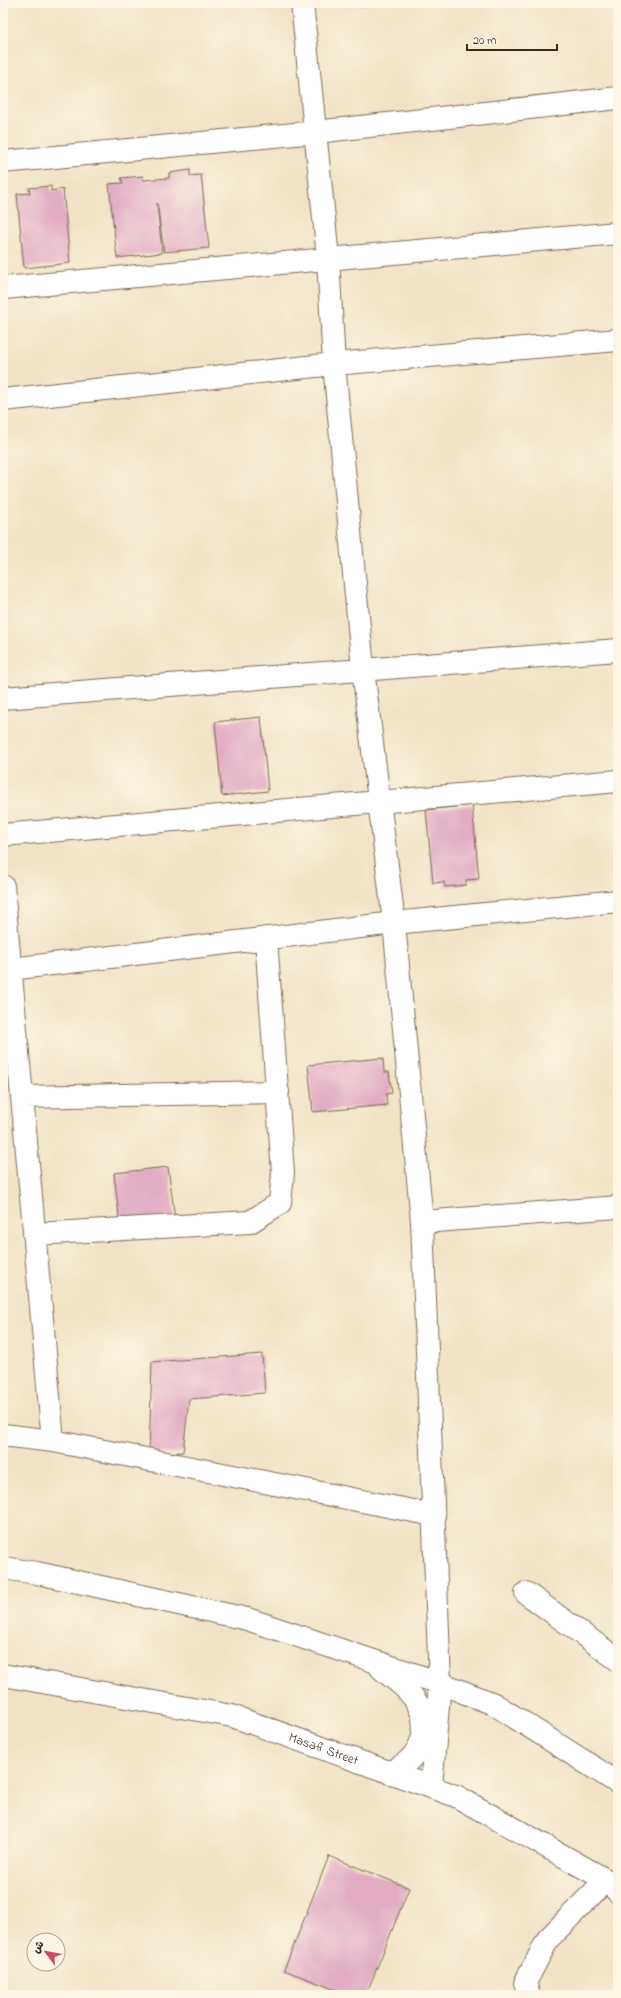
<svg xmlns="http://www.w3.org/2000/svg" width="621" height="1998" viewBox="0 0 621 1998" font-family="'Indie Flower','Playpen Sans Arabic',sans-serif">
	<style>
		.building { fill: #e1acc4 }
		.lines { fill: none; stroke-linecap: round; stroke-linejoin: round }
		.minor-casing { stroke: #7b6b59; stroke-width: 24 }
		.major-casing { stroke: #7b6b59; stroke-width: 24 }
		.minor { stroke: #fff; stroke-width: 22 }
		.major { stroke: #fff; stroke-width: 22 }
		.labels { text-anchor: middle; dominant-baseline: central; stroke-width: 3.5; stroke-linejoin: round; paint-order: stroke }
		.street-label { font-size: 13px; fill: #3b2a1e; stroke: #fcf5e5 }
	</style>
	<rect width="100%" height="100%" fill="#fcf5e5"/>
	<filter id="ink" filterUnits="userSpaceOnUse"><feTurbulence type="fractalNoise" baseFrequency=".025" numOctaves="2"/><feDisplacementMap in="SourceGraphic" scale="8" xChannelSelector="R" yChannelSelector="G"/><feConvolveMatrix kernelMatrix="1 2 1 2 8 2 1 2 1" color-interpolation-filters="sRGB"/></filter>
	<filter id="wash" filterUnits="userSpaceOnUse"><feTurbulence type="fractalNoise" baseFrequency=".012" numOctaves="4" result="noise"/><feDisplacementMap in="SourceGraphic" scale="16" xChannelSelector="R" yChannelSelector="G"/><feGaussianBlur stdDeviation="0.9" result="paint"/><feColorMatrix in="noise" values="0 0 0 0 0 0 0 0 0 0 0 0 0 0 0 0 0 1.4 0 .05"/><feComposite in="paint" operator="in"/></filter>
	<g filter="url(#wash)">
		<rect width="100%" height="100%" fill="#f1e4c6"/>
		<g id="blocks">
			<path class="building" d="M341 3H375V4L341 7Z
				M190 170V176L201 175 209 248 164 252 157 203 162 253 117 258 109 184 123 183 121 178 143 176V180L169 178V173Z
				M51 186V191L63 189 70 263 24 268 17 194 30 193 29 188Z
				M261 717 268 791 222 796 215 722Z
				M472 805 479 879 466 880V885L445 887 444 882 433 883 426 810Z
				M383 1058 384 1072H389L392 1093 386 1094 387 1105 313 1112 308 1065Z
				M168 1167 175 1218 120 1225 114 1173Z
				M262 1354 265 1393 189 1399 183 1452 149 1454 152 1362Z
				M329 1856 409 1888 366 1995H349L284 1970Z"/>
		</g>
	</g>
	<g filter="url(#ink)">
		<use href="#blocks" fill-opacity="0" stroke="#7b6b59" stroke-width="1"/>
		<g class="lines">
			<defs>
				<path id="minor" d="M302 3 328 258 334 364 363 669 394 923 422 1222 440 1683
					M3 162 316 132 618 98
					M3 288 618 233
					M3 400 334 364 618 340
					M3 698 618 650
					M3 835 618 781
					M3 886 53 1441
					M11 969 394 923 618 901
					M22 1097 278 1092
					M422 1222 618 1207
					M34 1234 250 1222 280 1203 283 1173 266 938
					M3 1435 53 1441 434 1515
					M526 1593 618 1660
					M529 1995 525 1983 548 1939 606 1880"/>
				<g id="major">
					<path d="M3 1568 37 1573 247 1619 440 1683 494 1704 618 1783"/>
					<path d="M381 1668C391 1677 405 1686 413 1697 429 1717 427 1744 408 1761 403 1765 396 1769 390 1773"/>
					<path id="s1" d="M3 1675 232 1716 456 1796 606 1880 618 1892"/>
					<path d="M431 1787 440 1683"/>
				</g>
			</defs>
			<use href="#minor" class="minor-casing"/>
			<use href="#major" class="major-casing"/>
			<use href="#minor" class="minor"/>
			<use href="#major" class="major"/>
		</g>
	</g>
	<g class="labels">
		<g class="street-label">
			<text stroke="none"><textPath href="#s1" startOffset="330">Masafi Street</textPath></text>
		</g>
	</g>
	<rect width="621" height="1998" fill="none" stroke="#fcf5e5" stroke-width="16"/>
	<g transform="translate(46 1952) rotate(302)"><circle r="19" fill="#fcf5e5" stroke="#afa495"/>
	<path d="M0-3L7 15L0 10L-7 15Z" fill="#d1495b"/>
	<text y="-6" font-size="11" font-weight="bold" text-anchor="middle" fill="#3b2a1e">ش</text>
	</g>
	<path d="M467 44v6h90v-6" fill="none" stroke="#3b2a1e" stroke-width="2"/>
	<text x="473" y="44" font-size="12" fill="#3b2a1e" stroke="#fcf5e5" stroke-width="3" paint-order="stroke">20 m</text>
</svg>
